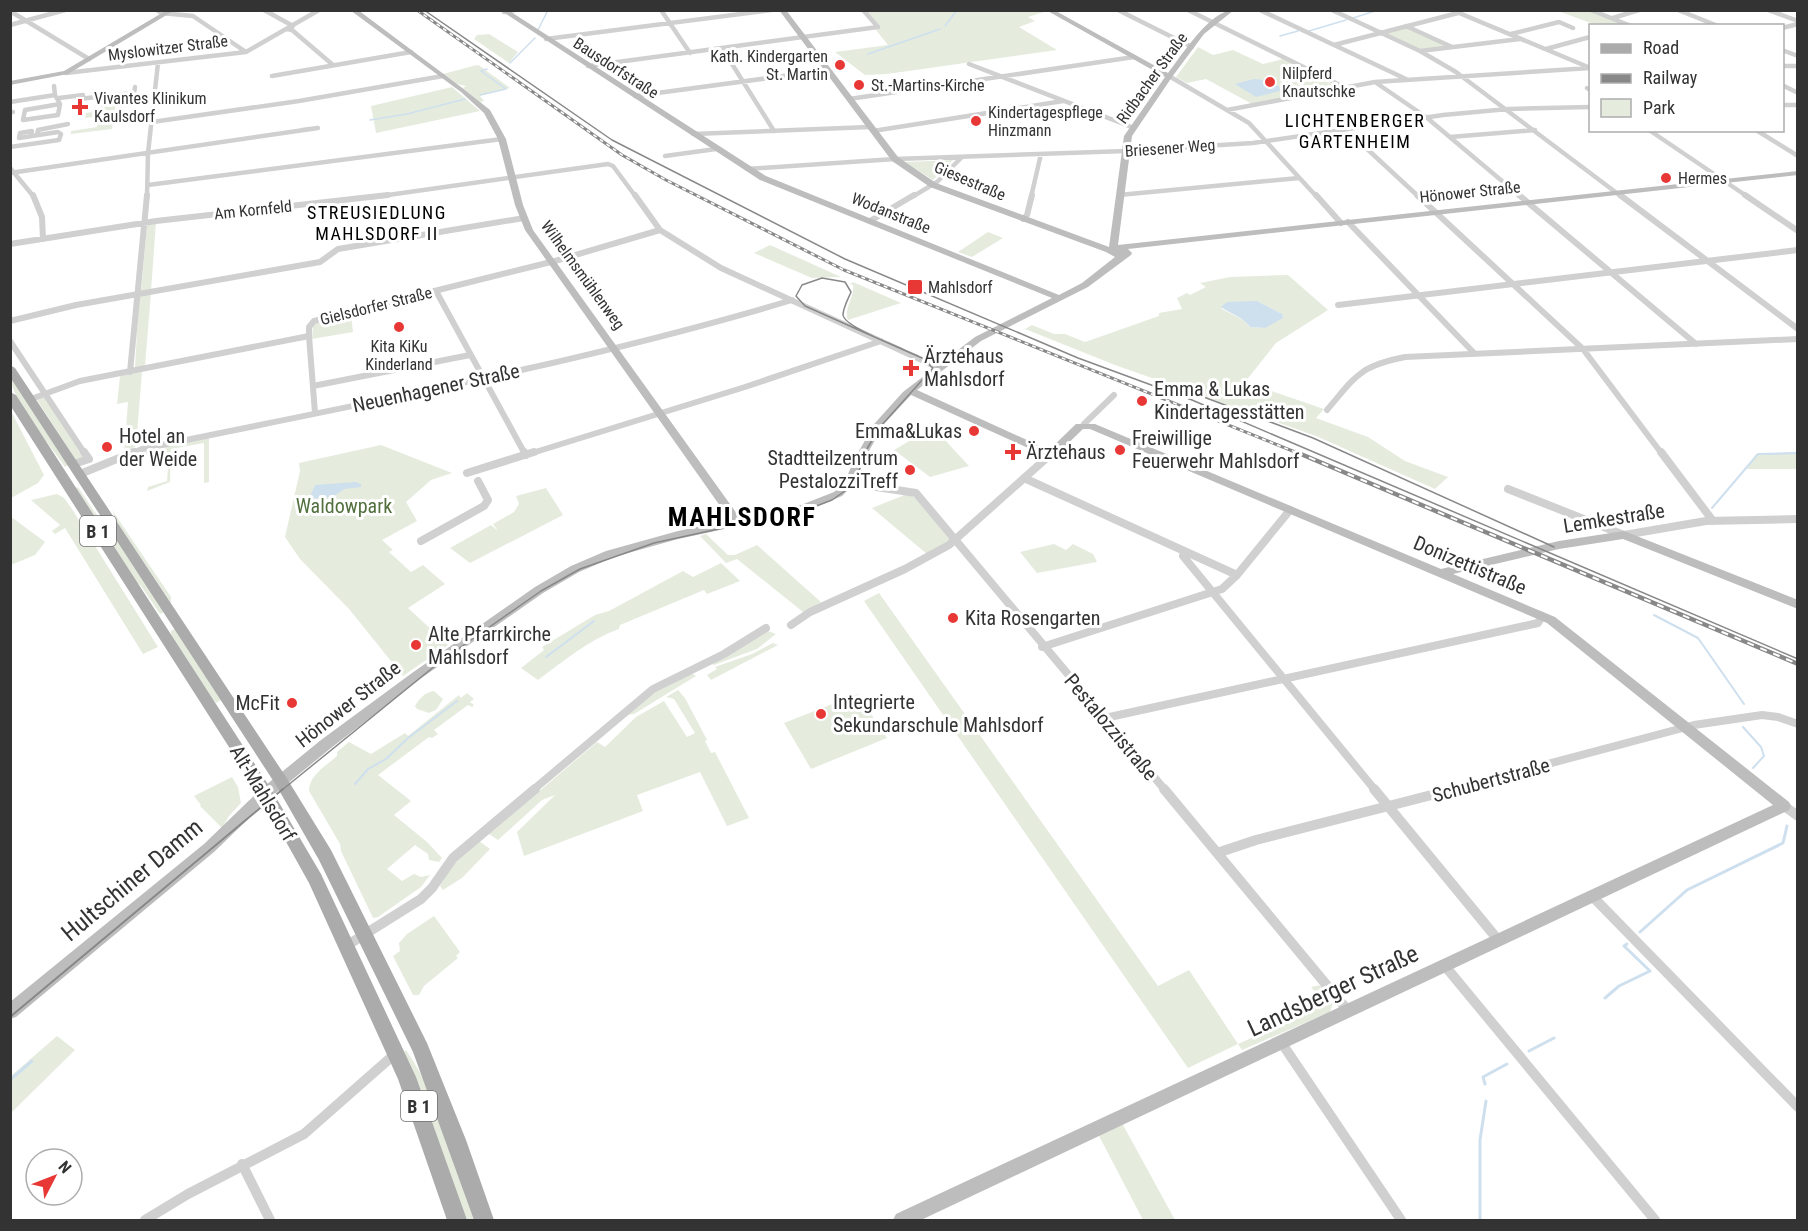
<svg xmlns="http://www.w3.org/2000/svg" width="1808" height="1231" viewBox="0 0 1808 1231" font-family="'Roboto Condensed',sans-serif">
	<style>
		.green { fill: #e5ecde; fill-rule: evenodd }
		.water { fill: #cedfee }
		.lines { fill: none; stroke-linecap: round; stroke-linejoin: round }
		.stream-far2 { stroke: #cedfee; stroke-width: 1.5 }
		.stream-far1 { stroke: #cedfee; stroke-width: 2 }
		.stream { stroke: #cedfee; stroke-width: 3 }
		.street-far3 { stroke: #d0d0d0; stroke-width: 4.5 }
		.street-far2 { stroke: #d0d0d0; stroke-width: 6 }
		.street-far1 { stroke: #d0d0d0; stroke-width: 8 }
		.street { stroke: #d0d0d0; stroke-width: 10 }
		.secondary { fill: #bdbdbd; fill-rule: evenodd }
		.primary { fill: #ababab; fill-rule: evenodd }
		.tram-far1 { stroke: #888; stroke-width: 1.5 }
		.tram { stroke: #888; stroke-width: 2 }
		.rail-far1-casing { stroke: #888; stroke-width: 3 }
		.rail-casing { stroke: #888; stroke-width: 4.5 }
		.rail-far1 { stroke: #fff; stroke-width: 1.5; stroke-dasharray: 4; stroke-linecap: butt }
		.rail { stroke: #fff; stroke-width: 2; stroke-dasharray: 7; stroke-linecap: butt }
		.poi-dot { fill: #e83836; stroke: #fff; stroke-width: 2 }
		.labels { text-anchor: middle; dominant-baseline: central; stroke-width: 6; stroke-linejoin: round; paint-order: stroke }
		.far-street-label { font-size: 16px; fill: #333; stroke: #fff }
		.far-poi-label { font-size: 16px; fill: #333; stroke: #fff; text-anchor: start }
		.far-neighbourhood-label { font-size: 18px; letter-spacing: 1.5px; fill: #000; stroke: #fff }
		.shield { fill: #fff; stroke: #707070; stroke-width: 1.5 }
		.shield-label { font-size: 18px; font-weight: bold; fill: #333 }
		.poi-label { font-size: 20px; fill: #333; stroke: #fff; text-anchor: start }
		.street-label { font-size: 20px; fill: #333; stroke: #fff }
		.park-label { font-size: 20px; fill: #51703e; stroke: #fff }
		.near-street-label { font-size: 24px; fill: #333; stroke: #fff }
		.district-label { font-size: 26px; font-weight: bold; letter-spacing: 1.5px; fill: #000; stroke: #fff }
	</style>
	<rect width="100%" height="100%" fill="#fff"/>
	<path class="green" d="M865 10 1041 11 1044 12 1028 17 1035 21 1019 27 1057 50 887 74 865 75 835 52 888 45 876 30 881 27Z
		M1558 11H1590L1629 25H1596Z
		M1407 27 1449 46 1422 50 1385 33Z
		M489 34 518 52 509 63 474 39 477 35Z
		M1198 47 1213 55 1233 50 1263 64 1283 59 1337 87 1252 104 1206 79 1187 83 1176 77Z
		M477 65 480 66 510 88 480 96 484 101 480 102 463 88 466 86 457 84 443 74Z
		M452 87 480 111 376 133 371 106Z
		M117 96 112 129 71 134V131L97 127 99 116 85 118 86 113 100 111 102 100Z
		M953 160 933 180 905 162Z
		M156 222 151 291 141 292 147 225Z
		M988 232 1003 238 972 257 958 252Z
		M770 245 841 277 812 278 754 253Z
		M1288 275 1328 310 1276 343 1245 382 1324 409 1316 418 1368 437 1405 461 1448 477 1435 489 1316 436 1115 365 1025 329 1032 325 1054 334H1065L1085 342 1159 316V313L1182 309 1177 298 1187 293 1190 295 1206 287 1200 283 1230 277ZM1257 301 1282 314 1265 328 1250 327C1243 317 1231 315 1221 308Z
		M853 282 901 303 848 320C843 308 855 298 853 285L850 284Z
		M151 293 145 366 135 368 139 295Z
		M351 314 353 332 312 339 313 325 317 322Z
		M142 372 136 446 124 453 128 402 117 404 120 376Z
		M10 375 69 465 65 467C50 444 11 401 10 375Z
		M42 397H45L85 456 77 462 37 400Z
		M11 411 44 475 38 483 11 498Z
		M933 427 969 466 930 477 894 450Z
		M209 437V482L204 483V443L171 449 170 482 147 491 148 487 167 481 169 454C160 447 148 455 139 458L137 453Z
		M381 445 452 473 431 480 406 502 417 521 382 540 393 550 389 552 411 572 423 565 445 584 408 608 448 645 403 676 349 609 300 559 285 537 300 471 299 463Z
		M1797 453V469H1747L1755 455Z
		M78 487 94 511 109 528 165 612 160 614 141 586 135 581 75 488Z
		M546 488 563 515 470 563 450 548 491 525 498 531 493 524 514 512 519 504 516 496Z
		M57 494 64 498 72 509 158 647 143 654 65 528 55 534 52 531 60 525 31 500Z
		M907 494 916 498 953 538 927 554 872 508Z
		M112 510 171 597V603L117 522Z
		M10 516 45 542 35 555 11 565Z
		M706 534 728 555H735L757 545 821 602 803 612 737 559 726 563 700 536Z
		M1054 544 1066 550 1073 544 1093 554 1097 562 1037 573 1020 552Z
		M721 563 740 581 707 594 704 590 620 625 619 629C588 640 564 661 538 680L521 668 544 650 542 647 595 615 609 611 683 571 693 577Z
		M879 593 1158 986 1189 970 1238 1044 1315 1009 1317 994 1311 987 1321 985 1333 1003 1330 1012 1242 1050 1238 1044 1188 1068 864 601Z
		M174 629 176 630 221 700 216 703 211 697 171 636V631Z
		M768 631 776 634 757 649 714 665 712 664Z
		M773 643 778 645 711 680 707 675 717 669 715 667 752 654Z
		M691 673 696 676 634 714 626 715 653 692Z
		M678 690 685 698 707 740 705 741 711 753 715 752 749 818 727 826 700 772 637 795 643 811 524 856 517 832 555 795 542 800 498 840 489 834 597 742 605 747 636 717 664 701 687 737 695 733 674 699 666 697Z
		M434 691 443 699 436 710 429 713 417 709 415 706C419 699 425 692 434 691Z
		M467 693 474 699 470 702 474 705 472 707 468 705 434 730 438 734 432 738 429 737 378 775 411 801 394 815 427 842 442 858 439 862 429 860 428 854 415 845 387 869 402 881 414 874 421 877 430 875 421 887 378 917 373 918 341 851 340 844 309 791C309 775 326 766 337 756V752L349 742 371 754 405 733 408 736 459 695 461 698Z
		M858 694 887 738 811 769 784 723Z
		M232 777 238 787 241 803 229 816 222 828 200 806 201 805 194 796Z
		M479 841 490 849 462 878 443 890 440 886 451 866Z
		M434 916 460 952 456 956 458 958 424 986 419 995H413L393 956 400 951 399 943 407 934Z
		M57 1036 75 1050 11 1113V1076Z
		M406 1050C441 1101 456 1163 476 1220H465L419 1087 404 1052Z
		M1122 1123 1175 1220H1143L1098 1134Z"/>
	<path class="water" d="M1254 79 1265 80 1268 84 1279 86 1280 91 1256 97 1235 84Z
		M1257 301 1282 314 1283 318 1265 328 1250 327C1243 317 1231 314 1221 307L1227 302Z
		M356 482 361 484V487L344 489 333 497 309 499 315 485Z"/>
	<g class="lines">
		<path class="stream-far2" d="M1353 18 1378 10
			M945 26 957 10
			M538 30 548 10
			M1309 31 1346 20
			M1280 36 1298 31
			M868 54 940 29
			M510 63 535 38
			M480 95 506 89 481 71 487 69
			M370 120 407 114 465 99
			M1767 454 1798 453"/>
		<path class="stream-far1" d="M1712 508 1758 454 1798 453
			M1654 615 1698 638 1744 704
			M546 657 594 621
			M1743 727 1761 747 1764 756 1753 768
			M355 784 368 769 386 759 408 738 457 701"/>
		<path class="stream" d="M1640 932 1687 890 1783 843 1787 826
			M1605 998 1619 986 1650 971 1624 946 1627 944
			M1529 1051 1554 1038
			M10 1080 32 1061
			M1485 1084 1483 1077 1507 1064
			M1480 1220V1140L1486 1101"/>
		<path class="street-far3" d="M157 10 161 13 193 16 246 52
			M264 10 293 26
			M661 10 690 53
			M1118 10 1192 47
			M1188 10 1344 87
			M1260 10 1406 79
			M1332 10 1420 51 1456 72 1622 197
			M1452 10 1588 67
			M1591 10 1631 26
			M1678 10 1718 26
			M1768 10 1798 21
			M10 11 89 59
			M504 12 515 10
			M1613 18 1639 10
			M10 25 65 10
			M1406 26 1452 47
			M1782 28 1798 24
			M287 29 292 30 333 65
			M1511 34 1559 22 1573 28
			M546 39 771 10
			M1334 45 1458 13
			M722 48 774 131
			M1546 49 1590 37
			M1782 50 1798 56
			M1420 51 1520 39
			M969 64 1134 128
			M588 66 878 27 863 10
			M1782 66H1798
			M66 73 246 52 319 10
			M272 76 411 52
			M1169 76 1249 123 1317 197
			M1375 82 1426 117 1521 197
			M1782 85 1798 93
			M54 86 55 95 60 104
			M1587 88 1590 90
			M79 96 78 99 134 93 135 87
			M635 96 828 70
			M59 98 83 95
			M849 99 1134 57
			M10 102 55 95
			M60 104 58 115 23 120 25 110Z
			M1782 105H1798
			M1227 110 1375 82 1590 68
			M10 112H13
			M152 122 299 101 443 76
			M1649 130 1748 197
			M1756 130 1798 156
			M873 131 1063 101
			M693 134 870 127
			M37 135 38 130 68 124
			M1352 135 1419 197
			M1450 137 1535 130
			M10 147 59 140 61 134 58 132 19 138 20 133 32 131 31 136
			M665 156 716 149
			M11 169 34 197
			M747 169 895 159 1126 151 1253 143 1443 115 1508 109 1590 107
			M10 173 318 128 302 130
			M148 185 502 139
			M1119 195 1299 178
			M147 197 148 153 158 63
			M374 197 608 164 613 166 636 197
			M912 197 937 182 962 157
			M1031 197 1041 154"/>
		<path class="street-far2" d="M33 195 42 217 43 239
			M635 195 660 230 721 268 939 368
			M1316 195 1341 223
			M1417 195 1583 349 1662 454
			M1519 195 1696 344
			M1620 195 1798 329
			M1745 195 1798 231
			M1023 219 1027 215 1032 195
			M870 221 914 195
			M1348 222 1475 354
			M10 244 156 221 388 195
			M436 291 525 454
			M1338 305 1798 250
			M10 321 76 305 320 262 338 249 524 218
			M10 341 85 454
			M130 372 147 195
			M313 386 470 355
			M31 399 80 381 309 336
			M1327 410C1356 376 1359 366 1405 357L1798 339
			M315 413 309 336V327L314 321 555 261 660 230
			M1084 424 1114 395
			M130 454 142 449C360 404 579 364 792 300
			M529 454 745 387 881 341"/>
		<path class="street-far1" d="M524 452 526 455
			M1661 452 1713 521
			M74 464 89 459 84 452
			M467 473 534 452
			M80 474 134 452
			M1024 478 1237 575
			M850 483 916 493 1165 790
			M1508 489 1624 535 1706 521 1798 519
			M421 541 484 506 488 500 478 481
			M1186 553 1183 556 1375 790
			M791 625 810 612 905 569 949 545 1050 455
			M1042 647 1222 589 1237 575 1290 510
			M1105 718 1538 623 1542 616
			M533 790 653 689 724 654 766 628
			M1450 790 1694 725 1762 715 1778 717 1798 724"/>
		<path class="street" d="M1164 789 1349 1012
			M1374 789 1499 941
			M1784 806 1798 816
			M1217 853 1256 840 1455 789
			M1593 897 1798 1107
			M346 946 421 899 432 888 453 858 535 789
			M1445 966 1655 1220
			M1281 1042 1401 1220
			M242 1164 270 1220
			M145 1220 188 1194 304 1134 396 1053"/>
		<path class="secondary" d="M167 10H175L68 74 10 85V81L64 71Z
			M350 10H358L465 90 490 110 506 139 523 205 533 230 740 518 801 505 834 492 845 481 855 458 875 423 903 392 975 337 1052 298 760 180 500 10H508L766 176 1059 295 1082 283 1115 257 1106 252 930 187 892 161 779 10H786L898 157 936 183 1109 247 1124 136 1165 77 1046 10H1054L1168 73C1182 55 1210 10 1234 10L1204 34 1172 77 1132 136 1118 245 1798 171V175L1128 249 1132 253 1131 255 1088 287 981 341 917 390 1049 450 1076 424H1095L1441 569 1559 541 1624 531 1798 600V609L1623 539 1559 549 1453 574 1555 617 1789 802 1791 806 1789 810 921 1220H893L896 1214 1773 805 1547 623 1090 429H1083L1054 457 1050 458 911 395 884 424 865 458 855 483 842 496 804 512 678 539 614 557 579 572 543 593 420 679 331 748 271 797 214 852 16 1017 10 1019V1002L204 844 261 789 321 740 412 673 535 587 571 566 606 551 678 531 730 520 525 230 515 205 498 139 484 113 461 92Z"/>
		<path class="primary" d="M10 365 15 368 286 777 331 850 427 1043 466 1140 494 1220H474L413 1052 319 860 276 785 10 377Z
			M10 392 16 395 271 789 321 874 416 1077 467 1220H447L398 1079 309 883 261 797 10 405Z"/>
		<path class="tram-far1" d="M424 10 612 140 845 259 1078 358 1192 400 1798 659
			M822 278 845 282 851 292C848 299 843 308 843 315 845 327 895 345 906 351L805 306 796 296 802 285Z
			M906 351 918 356
			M1201 396 1313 438 1554 547
			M282 790 441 661 541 591 580 569 654 543 806 510 832 500 849 488 857 477 865 452 880 427 933 368 922 358 906 351"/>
		<path class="tram" d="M10 1017 283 789"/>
		<defs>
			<path id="rail-far1" d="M417 10 622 155 666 180 844 270 1300 454"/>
			<path id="rail" d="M1296 452 1798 664"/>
		</defs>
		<use href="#rail-far1" class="rail-far1-casing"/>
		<use href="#rail" class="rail-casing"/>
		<use href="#rail-far1" class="rail-far1"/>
		<use href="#rail" class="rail"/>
	</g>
	<g class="poi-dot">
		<circle cx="840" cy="65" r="6"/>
		<circle cx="1270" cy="82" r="6"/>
		<circle cx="859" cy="85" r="6"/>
		<path d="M77 98h6v6h6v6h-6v6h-6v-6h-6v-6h6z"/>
		<circle cx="976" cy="121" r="6"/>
		<circle cx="1666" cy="178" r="6"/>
		<rect x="907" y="279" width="16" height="16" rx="3"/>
		<circle cx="399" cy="327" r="6"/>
		<path d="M908 359h6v6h6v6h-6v6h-6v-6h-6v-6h6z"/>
		<circle cx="1142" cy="401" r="6"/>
		<circle cx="974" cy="431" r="6"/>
		<circle cx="107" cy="447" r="6"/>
		<circle cx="1120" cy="450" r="6"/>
		<path d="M1010 443h6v6h6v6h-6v6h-6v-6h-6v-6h6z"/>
		<circle cx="910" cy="470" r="6"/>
		<circle cx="953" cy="618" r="6"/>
		<circle cx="416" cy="645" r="6"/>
		<circle cx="292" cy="703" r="6"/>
		<circle cx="821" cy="714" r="6"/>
	</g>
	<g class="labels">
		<g class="far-street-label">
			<text transform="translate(168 48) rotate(-7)">Myslowitzer Straße</text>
			<text transform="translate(616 68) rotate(33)">Bausdorfstraße</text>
			<text transform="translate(1152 78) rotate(-54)">Ridbacher Straße</text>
			<text transform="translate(1170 148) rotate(-4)">Briesener Weg</text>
			<text transform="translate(970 181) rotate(23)">Giesestraße</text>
			<text transform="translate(1470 192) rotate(-6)">Hönower Straße</text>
			<text transform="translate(253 210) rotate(-6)">Am Kornfeld</text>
			<text transform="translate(891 213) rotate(22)">Wodanstraße</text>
			<text transform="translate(583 275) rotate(54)">Wilhelmsmühlenweg</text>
			<text transform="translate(376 306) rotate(-14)">Gielsdorfer Straße</text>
		</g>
		<g class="far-poi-label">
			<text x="828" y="56" text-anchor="end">Kath. Kindergarten<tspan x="828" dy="18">St. Martin</tspan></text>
			<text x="1282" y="73">Nilpferd<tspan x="1282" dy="18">Knautschke</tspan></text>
			<text x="871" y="85">St.-Martins-Kirche</text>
			<text x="94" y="98">Vivantes Klinikum<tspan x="94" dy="18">Kaulsdorf</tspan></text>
			<text x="988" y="112">Kindertagespflege<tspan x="988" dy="18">Hinzmann</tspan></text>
			<text x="1678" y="178">Hermes</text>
			<text x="928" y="287">Mahlsdorf</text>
			<text x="399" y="346" text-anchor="middle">Kita KiKu<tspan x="399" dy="18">Kinderland</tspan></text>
		</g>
		<g class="far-neighbourhood-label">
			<text x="1355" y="120">LICHTENBERGER<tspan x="1355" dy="21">GARTENHEIM</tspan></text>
			<text x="377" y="212">STREUSIEDLUNG<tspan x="377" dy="21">MAHLSDORF II</tspan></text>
		</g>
		<g class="shield">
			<rect x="80" y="516" width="36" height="30" rx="4.5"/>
			<rect x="401" y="1091" width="36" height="30" rx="4.5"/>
		</g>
		<g class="shield-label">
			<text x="98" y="531">B 1</text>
			<text x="419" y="1106">B 1</text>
		</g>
		<g class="poi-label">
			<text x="924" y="356">Ärztehaus<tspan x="924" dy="23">Mahlsdorf</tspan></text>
			<text x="1154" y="389">Emma &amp; Lukas<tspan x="1154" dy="23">Kindertagesstätten</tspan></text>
			<text x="962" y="431" text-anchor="end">Emma&amp;Lukas</text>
			<text x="119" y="436">Hotel an<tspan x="119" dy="23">der Weide</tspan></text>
			<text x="1132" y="438">Freiwillige<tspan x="1132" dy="23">Feuerwehr Mahlsdorf</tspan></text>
			<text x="1026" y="452">Ärztehaus</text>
			<text x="898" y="458" text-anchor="end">Stadtteilzentrum<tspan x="898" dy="23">PestalozziTreff</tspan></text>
			<text x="965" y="618">Kita Rosengarten</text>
			<text x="428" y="634">Alte Pfarrkirche<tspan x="428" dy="23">Mahlsdorf</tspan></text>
			<text x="833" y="702">Integrierte<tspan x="833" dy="23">Sekundarschule Mahlsdorf</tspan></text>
			<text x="280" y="703" text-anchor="end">McFit</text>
		</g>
		<g class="street-label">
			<text transform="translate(436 388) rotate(-12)">Neuenhagener Straße</text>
			<text transform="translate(1614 518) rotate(-9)">Lemkestraße</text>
			<text transform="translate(1470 565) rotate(23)">Donizettistraße</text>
			<text transform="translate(348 704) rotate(-38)">Hönower Straße</text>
			<text transform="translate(1111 727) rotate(50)">Pestalozzistraße</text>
			<text transform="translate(1491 780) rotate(-15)">Schubertstraße</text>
			<text transform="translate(263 793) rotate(59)">Alt-Mahlsdorf</text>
		</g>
		<g class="park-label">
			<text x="344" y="506">Waldowpark</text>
		</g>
		<g class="near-street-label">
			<text transform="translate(132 880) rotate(-40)">Hultschiner Damm</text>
			<text transform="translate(1333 991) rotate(-25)">Landsberger Straße</text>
		</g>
		<g class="district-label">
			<text x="742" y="517">MAHLSDORF</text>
		</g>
	</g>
	<rect width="1808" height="1231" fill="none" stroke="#333333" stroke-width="24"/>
	<rect x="1589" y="24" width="195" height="108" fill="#ffffff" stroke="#adadad" stroke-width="1.5"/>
	<rect x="1601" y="44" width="30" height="9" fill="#ababab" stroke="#adadad" stroke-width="1.5"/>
	<text x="1643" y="54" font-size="18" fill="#333333">Road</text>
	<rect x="1601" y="74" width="30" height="9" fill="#888888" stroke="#adadad" stroke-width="1.5"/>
	<text x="1643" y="84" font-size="18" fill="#333333">Railway</text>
	<rect x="1601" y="99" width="30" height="18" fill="#e5ecde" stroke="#adadad" stroke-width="1.5"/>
	<text x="1643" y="114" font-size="18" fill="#333333">Park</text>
	<g transform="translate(54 1177) rotate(48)"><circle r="28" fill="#ffffff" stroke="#adadad" stroke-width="1.5"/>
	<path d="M0-4.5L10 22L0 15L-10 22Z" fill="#e83836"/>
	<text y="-9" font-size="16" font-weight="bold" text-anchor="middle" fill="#333333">N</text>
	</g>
</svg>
